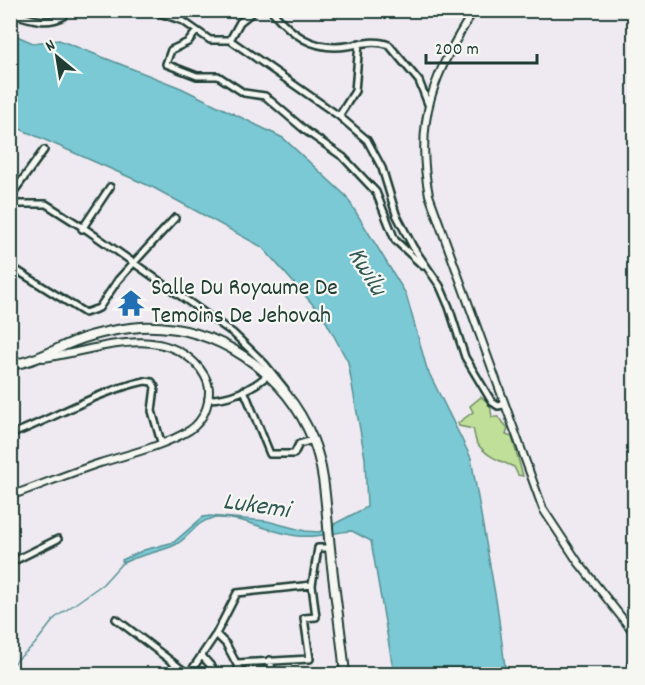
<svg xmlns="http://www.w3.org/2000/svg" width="645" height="685" viewBox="0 0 645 685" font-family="Dekko,sans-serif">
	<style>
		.green { fill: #c0df98; stroke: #708e66; stroke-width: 1.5 }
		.water { fill: #7ac9d5; stroke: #569195; stroke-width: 1.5 }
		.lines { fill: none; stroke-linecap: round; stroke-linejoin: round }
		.stream { stroke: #569195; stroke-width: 1.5 }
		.minor-casing { stroke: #1f3d34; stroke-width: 10 }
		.major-casing { stroke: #1f3d34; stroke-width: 10 }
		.highway-casing { stroke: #1f3d34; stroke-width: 12 }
		.minor { stroke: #f6f6f2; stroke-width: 5 }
		.major { stroke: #f6f6f2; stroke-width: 6 }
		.highway { stroke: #f6f6f2; stroke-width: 8 }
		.labels { text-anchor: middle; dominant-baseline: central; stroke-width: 4.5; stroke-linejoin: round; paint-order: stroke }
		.poi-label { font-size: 24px; fill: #1f3d34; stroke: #f6f6f2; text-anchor: start }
		.water-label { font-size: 26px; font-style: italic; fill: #315954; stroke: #f6f6f2 }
	</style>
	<rect width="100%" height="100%" fill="#efeaf1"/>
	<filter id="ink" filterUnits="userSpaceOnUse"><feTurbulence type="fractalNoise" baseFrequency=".0167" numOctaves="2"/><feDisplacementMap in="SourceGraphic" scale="12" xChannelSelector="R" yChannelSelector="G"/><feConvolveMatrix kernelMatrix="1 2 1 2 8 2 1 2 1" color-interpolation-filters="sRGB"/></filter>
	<g filter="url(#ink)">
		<path class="green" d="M481 397 490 404 492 417H498L508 428 506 435 512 437 523 476 518 475 514 467C498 460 486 456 477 443 474 438 475 433 473 429L459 426 458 423 473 412 470 406Z"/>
		<path class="water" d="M10 33 33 43 59 40 181 88 283 138 346 196 406 294 427 369 471 458 497 605 506 674H394L371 541 352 531C333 532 317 538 298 536 271 533 244 517 217 518 196 519 191 537 175 545 158 553 140 554 123 563L122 560 144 550 174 542 203 517 210 516 267 521 305 531 319 532 367 507 365 458 348 362 323 316 262 247 154 188 11 125Z"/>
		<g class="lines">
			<path class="stream" d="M10 666 34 645 55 618 103 584 123 562"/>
			<defs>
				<path id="minor" d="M151 10 183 21 210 40H230L339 116 367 140 382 168 396 214 413 247 440 286 449 307 465 357 492 402 498 406 503 405
					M271 10C292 35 313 51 347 46 361 44 375 39 389 45L419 81 428 104
					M10 13C30 18 45 26 64 16L62 10
					M196 32 188 42 171 50 166 64 197 76H218L244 93 265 96 306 131 343 157 376 192 395 240 423 266
					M230 40 240 22 255 10
					M339 116 355 91 359 43
					M10 197 44 150
					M10 204H46L87 230 233 333 265 364 285 389
					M82 229 110 187
					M10 266 85 313 99 308 118 280 175 218
					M244 390 270 454H294L299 444 313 440
					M208 399C230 399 252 389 268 375
					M10 435C55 418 98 391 145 381L152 382 155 387 152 411 161 442
					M10 563 58 539
					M116 619 188 674
					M216 634 226 644 242 674
					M202 656 218 674
					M270 660 273 674
					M237 663 310 659 304 618 316 617 312 585 318 548H330
					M189 674 216 634 237 593 312 585"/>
				<path id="major" d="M474 10C434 74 414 119 429 195L543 509 578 562 634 633
					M10 496C41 485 70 473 100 463 129 454 164 446 190 430 203 421 209 406 209 391 209 381 202 370 195 363 154 323 93 352 43 358
					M629 674 634 653 633 632"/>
				<path id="highway" d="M10 365C31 362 47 354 66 345 88 335 116 329 141 327 215 324 285 371 313 440 326 472 326 513 330 548 334 590 341 632 345 674"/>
			</defs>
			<use href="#minor" class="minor-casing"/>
			<use href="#major" class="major-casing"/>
			<use href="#highway" class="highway-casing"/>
			<use href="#minor" class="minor"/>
			<use href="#major" class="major"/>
			<use href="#highway" class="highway"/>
		</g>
	</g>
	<defs>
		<symbol id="temple-bare" viewBox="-9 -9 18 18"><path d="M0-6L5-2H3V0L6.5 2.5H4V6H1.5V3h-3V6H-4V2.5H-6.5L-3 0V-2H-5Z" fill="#1f6fb2" stroke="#f6f6f2" stroke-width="2.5" paint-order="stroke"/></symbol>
	</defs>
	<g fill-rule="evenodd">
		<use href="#temple-bare" x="112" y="284" width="38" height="38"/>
	</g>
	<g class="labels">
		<g class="poi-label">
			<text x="151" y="289">Salle Du Royaume De<tspan x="151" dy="28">Temoins De Jehovah</tspan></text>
		</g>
		<g class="water-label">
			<text transform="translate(366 272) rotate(59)">Kwilu</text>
			<text transform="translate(256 507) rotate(8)">Lukemi</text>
		</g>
	</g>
	<rect width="645" height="685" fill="none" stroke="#f6f6f2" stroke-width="36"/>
	<rect x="18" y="18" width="609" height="649" fill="none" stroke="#1f3d34" stroke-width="2" filter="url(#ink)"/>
	<g transform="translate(57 57) rotate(330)" stroke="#f6f6f2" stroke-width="4.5" paint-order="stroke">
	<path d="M0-4.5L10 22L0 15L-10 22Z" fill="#1f3d34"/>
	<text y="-9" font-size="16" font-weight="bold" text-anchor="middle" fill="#1f3d34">N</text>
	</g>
	<path d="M426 54v9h111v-9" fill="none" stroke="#1f3d34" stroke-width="3"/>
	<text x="435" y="54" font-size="18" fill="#1f3d34" stroke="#f6f6f2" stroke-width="4.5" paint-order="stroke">200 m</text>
</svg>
